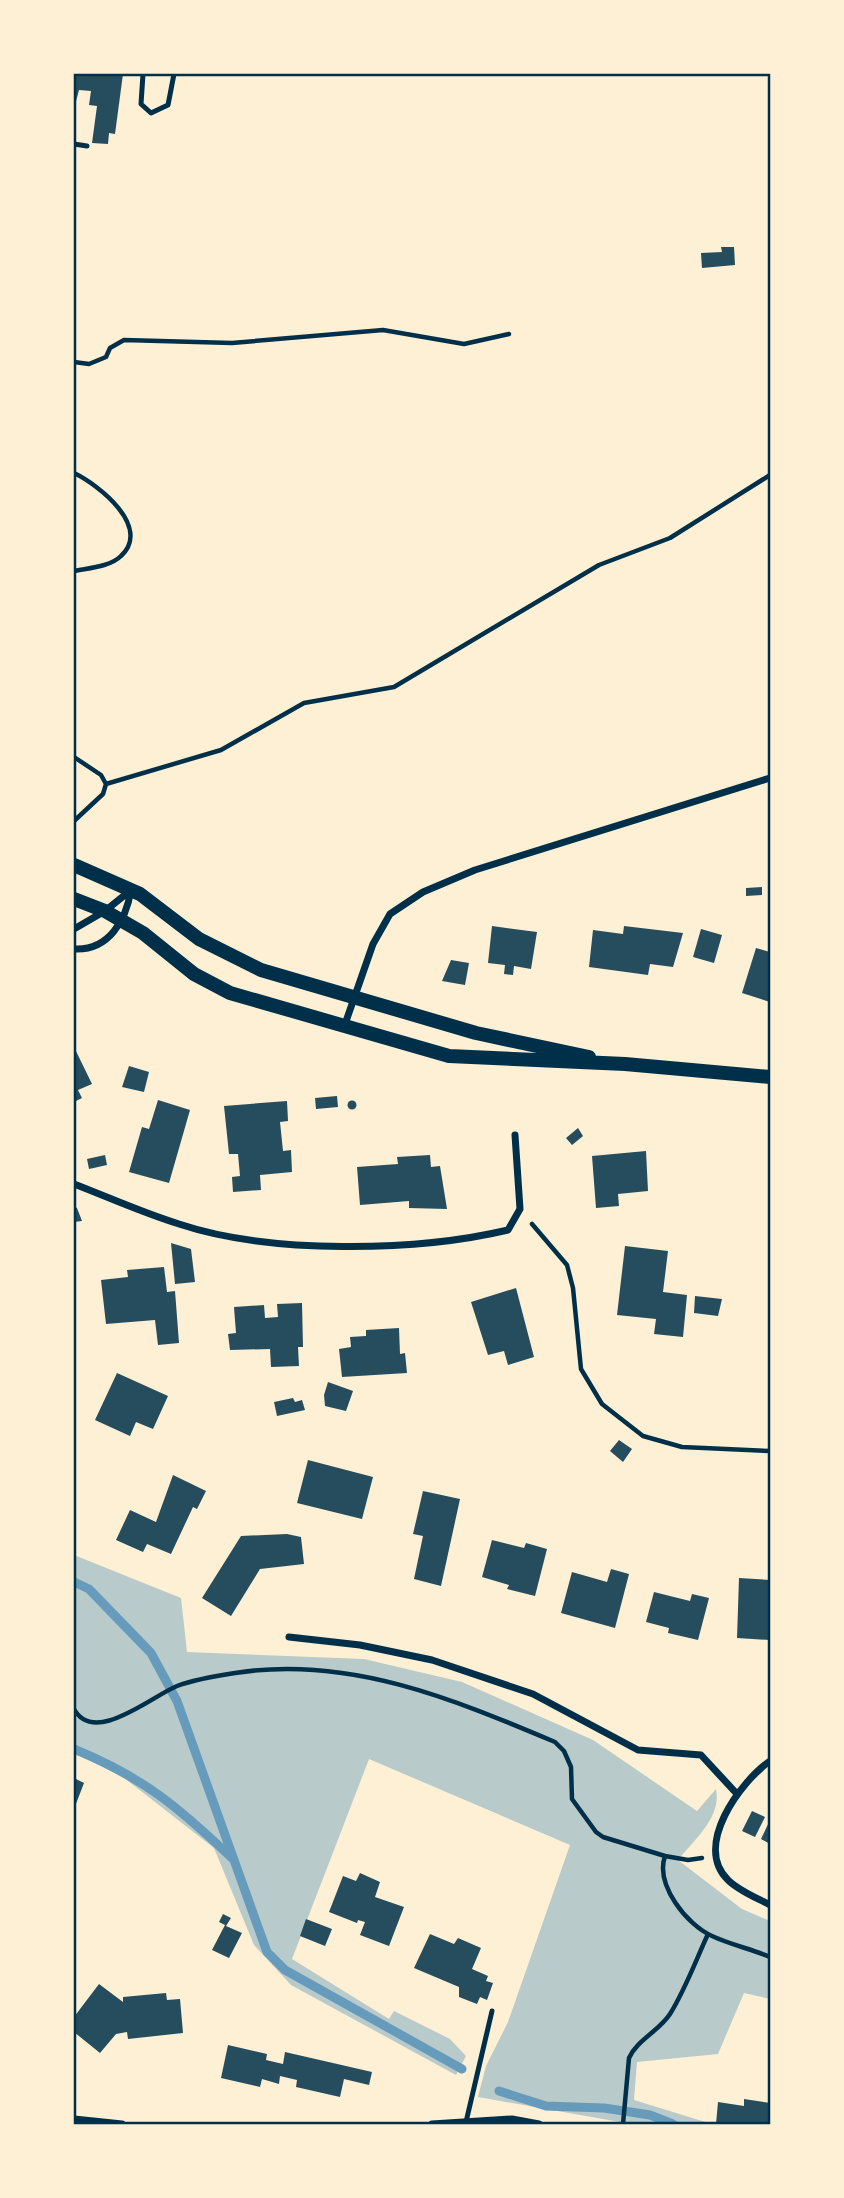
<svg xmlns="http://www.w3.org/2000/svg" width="844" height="2198" viewBox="0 0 844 2198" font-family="'Fira Sans Condensed',sans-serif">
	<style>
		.green { fill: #b9caca }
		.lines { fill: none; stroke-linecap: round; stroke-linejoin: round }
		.stream { stroke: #669bbc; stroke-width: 9 }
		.building { fill: #264d5e }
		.path { stroke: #003049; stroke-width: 4.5 }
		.service { stroke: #003049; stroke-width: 5 }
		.minor { stroke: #003049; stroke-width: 7 }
		.secondary { stroke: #003049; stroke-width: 14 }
		.neatline { fill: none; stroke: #003049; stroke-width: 2.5 }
	</style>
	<rect width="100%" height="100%" fill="#fdf0d5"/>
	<path class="green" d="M74 1555 181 1598 187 1652 364 1659 462 1682 593 1740 697 1811 716 1789C722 1817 694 1840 678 1860L742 1909 770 1921V1999L744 1993 718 2054 637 2062 634 2100 712 2124H631L478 2097 486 2066 508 2022 570 1845 369 1759 292 1959 389 2019 394 2011 450 2039 466 2056 456 2075 291 1985 254 1945 214 1848 110 1767 74 1752Z"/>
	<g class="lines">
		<path class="stream" d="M74 1582 89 1589 151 1653 177 1701 267 1952 285 1970 462 2069
			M74 1749C144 1778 177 1806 232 1858
			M499 2091 546 2106 604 2108 650 2115 673 2124"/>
	</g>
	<path class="building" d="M74 74H123L115 134 109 133 108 144 92 143 97 106 89 105 91 91 79 90 74 109Z
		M721 247H734L735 265 702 268 701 253 722 252Z
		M762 887V895L746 896V888Z
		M492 926 537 932 531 969 514 966 513 975 504 974 505 965 488 963Z
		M624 926 683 933 673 967 650 964 648 975 589 967 593 930 623 934Z
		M701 929 722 935 714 963 693 957Z
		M756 948 770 952V1002L742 993Z
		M451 960 469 963 465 985 442 981Z
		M74 1047 92 1084 78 1090 82 1098 74 1102Z
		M129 1066 149 1072 144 1092 122 1087Z
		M337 1096 338 1107 316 1109 315 1098Z
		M158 1100 190 1110 169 1183 129 1172 142 1127 149 1129Z
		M347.5 1105a4.5 4.5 0 1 1 9 0a4.5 4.5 0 1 1-9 0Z
		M287 1101 288 1121 280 1122 283 1151 291 1150 292 1172 260 1175 261 1190 233 1192 232 1177 240 1176 238 1154H229L224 1106Z
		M578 1128 583 1136 572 1145 566 1138Z
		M646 1151 648 1191 618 1194 619 1206 596 1208 592 1156Z
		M105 1155 107 1165 89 1169 87 1159Z
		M430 1155 431 1167 440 1166 447 1209 409 1208V1201L360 1205 357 1167 398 1164 397 1157Z
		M74 1206 77 1208 82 1221 74 1222Z
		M171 1243 191 1249 195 1282 175 1284Z
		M625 1246 668 1251 663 1292 687 1295 683 1337 654 1334 656 1319 617 1315Z
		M164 1267 167 1292 175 1291 179 1343 158 1345 155 1320 106 1324 101 1280 128 1277 127 1270Z
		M516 1288 534 1357 508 1365 504 1351 488 1355 471 1302Z
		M695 1296 722 1299 718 1316 694 1313Z
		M302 1303 303 1347H298L299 1366 271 1367 270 1349 230 1350 228 1334 236 1333 234 1307 264 1305 265 1318 278 1317 277 1304Z
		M399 1328 400 1354 405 1353 407 1373 342 1377 339 1349 351 1347 350 1337 366 1336V1330Z
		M117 1373 168 1396 153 1429 136 1422 130 1436 95 1420Z
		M328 1382 353 1391 346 1411 325 1406 324 1395Z
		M293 1398 295 1402 302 1400 305 1410 277 1416 274 1402Z
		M619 1440 632 1449 623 1462 610 1451Z
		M308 1460 373 1477 362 1519 297 1503Z
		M173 1475 206 1491 197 1509 193 1507 171 1554 147 1544 143 1552 116 1540 130 1510 156 1522Z
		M423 1491 460 1499 441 1586 414 1579 423 1536 413 1534Z
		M287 1534 301 1537 304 1564 260 1569 231 1616 202 1598 241 1536Z
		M492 1540 524 1548 526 1543 547 1549 535 1596 507 1589 509 1585 482 1577Z
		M611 1569 629 1574 615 1628 561 1613 572 1572 607 1582Z
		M739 1578 770 1580V1640L737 1638Z
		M654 1592 690 1601 692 1594 709 1598 698 1640 668 1633 669 1628 646 1622Z
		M74 1778 84 1783 74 1809Z
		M752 1811 765 1817 755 1837 742 1831Z
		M770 1820V1844L761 1839Z
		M360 1873 380 1882 375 1897 404 1907 389 1946 360 1935 365 1922 358 1920 357 1923 329 1912 343 1876 356 1881Z
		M223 1914 231 1918 226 1926 242 1933 229 1958 212 1950 225 1925 219 1922Z
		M306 1919 332 1929 325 1946 300 1936Z
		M430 1934 454 1944 458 1938 481 1948 472 1969 488 1976 486 1981 493 1983 487 2000 480 1997 477 2004 459 1997V1987L414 1968Z
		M99 1984 123 2002V1997L166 1993 167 2000 180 1999 183 2033 128 2039 127 2032 116 2034 100 2053 74 2032V2017Z
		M228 2045 267 2054 266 2060 283 2064 285 2052 372 2072 369 2085 344 2079 340 2097 296 2087 297 2080 280 2076 279 2084 262 2079 260 2087 221 2078Z
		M744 2099 770 2103V2124H716L718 2102 744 2106Z"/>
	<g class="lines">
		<path class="path" d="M74 362 89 364 106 357 110 348 124 340 232 343 383 330 464 344 509 334
			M74 473C99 485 152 527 121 556 110 567 88 568 74 571
			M74 757 101 775 106 784 103 794 74 821
			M106 784 221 750 304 703 394 687 599 565 670 538 770 475
			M532 1224 567 1265 573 1288 581 1369 602 1404 643 1436 682 1447 770 1451
			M74 1709C94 1746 152 1696 177 1686 196 1679 215 1676 235 1673 348 1655 453 1699 555 1742L564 1751 571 1767 572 1799 596 1832 603 1837 665 1856 688 1860 702 1858
			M665 1856C655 1885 687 1925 712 1936 731 1945 752 1949 770 1957
			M623 2124 629 2058C637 2040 659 2031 670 2014 685 1990 696 1960 708 1934"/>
		<path class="service" d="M143 74 141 104 151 113 168 105 174 74
			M74 144 87 146
			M466 2122 492 2011"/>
		<path class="minor" d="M74 929 105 911 131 890C126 920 109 951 74 949
			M344 1027 373 944 390 914 423 892 475 870 770 778
			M74 1184C108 1197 143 1213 179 1224 269 1254 415 1252 508 1230L520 1209 515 1135
			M289 1637 360 1645 432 1660 533 1694 638 1750 701 1755 737 1794
			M770 1761C740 1782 693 1846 728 1880 739 1891 757 1898 770 1905
			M74 2119 122 2124
			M432 2124 512 2119 539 2124"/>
		<path class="secondary" d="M74 865 140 894 199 939 261 970 476 1033 589 1057
			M74 899 105 911 143 933 194 974 230 993 449 1056 625 1064 770 1077"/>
	</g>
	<rect width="844" height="2198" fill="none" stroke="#fdf0d5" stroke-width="150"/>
	<rect x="75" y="75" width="694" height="2048" class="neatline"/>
</svg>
